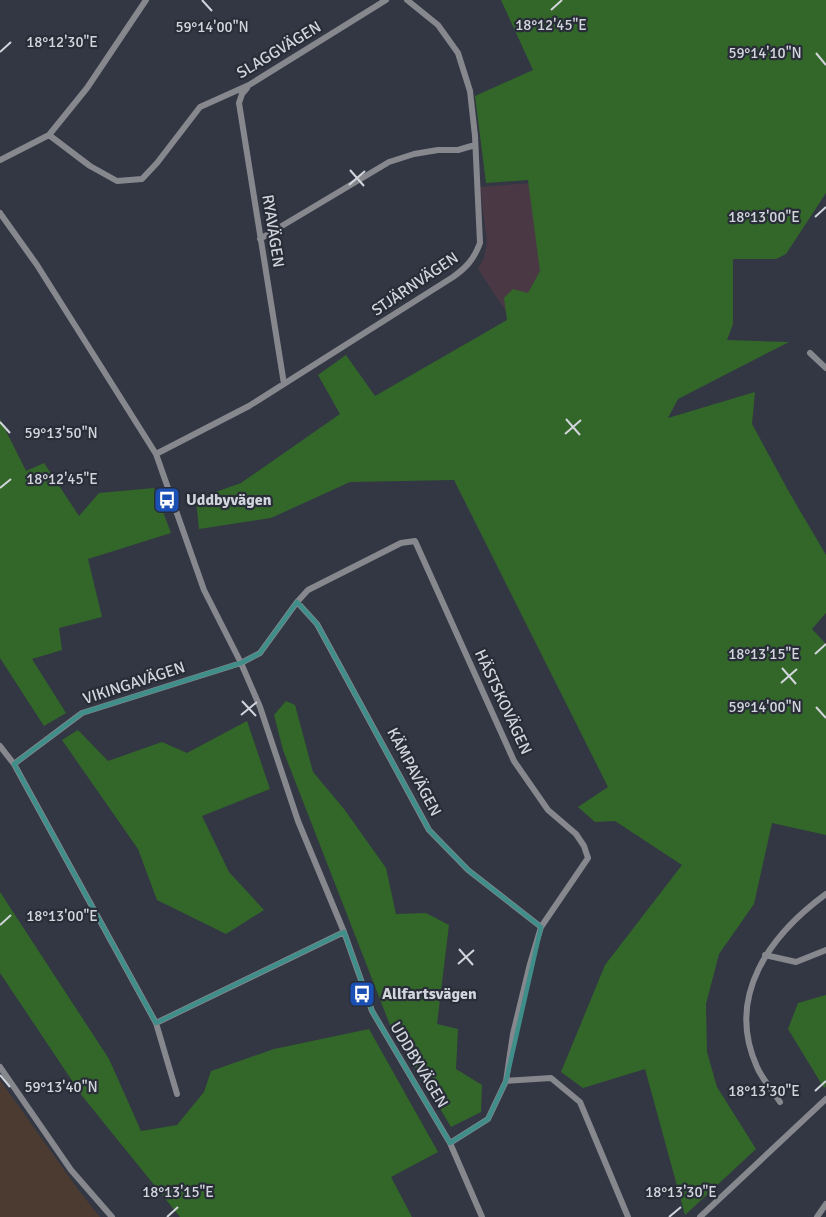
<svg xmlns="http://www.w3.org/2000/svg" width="826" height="1217" viewBox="0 0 826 1217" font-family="Signika,sans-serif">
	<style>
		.industrial { fill: #4c3b31 }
		.education { fill: #4a3945 }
		.green { fill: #336729 }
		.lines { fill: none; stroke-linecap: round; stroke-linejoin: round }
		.street { stroke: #87888e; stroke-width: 6 }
		.marked { fill: none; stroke: #408e8a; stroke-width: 4.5; stroke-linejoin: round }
		.ticks { fill: none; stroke: #d2d5dc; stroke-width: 2 }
		.labels { text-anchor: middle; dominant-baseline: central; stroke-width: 4.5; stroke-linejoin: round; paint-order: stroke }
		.street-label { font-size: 16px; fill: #d2d5dc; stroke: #282d38 }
		.poi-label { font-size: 16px; font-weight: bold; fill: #d2d5dc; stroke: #282d38; text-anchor: start }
		.ticks-label { font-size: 15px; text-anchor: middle; fill: #d2d5dc; stroke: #282d38; stroke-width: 4.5; stroke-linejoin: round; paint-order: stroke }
	</style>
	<rect width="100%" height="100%" fill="#323743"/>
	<path class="industrial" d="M0 1080 80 1192 100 1217H0Z"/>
	<path class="education" d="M559 181 581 288 509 316 478 269 484 258 487 242 480 187Z"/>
	<path class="green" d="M501 0H826V193L786 254 776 259H733V324L727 340 789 342 678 399 668 418 755 392 752 424 789 492 826 555V613L812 629 826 644V835L772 823 754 904 719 954 706 1004 707 1052 717 1087 756 1149 685 1215 645 1069 583 1088 561 1072 605 965 682 865 615 821 595 822 578 807 608 787 454 480 350 482 271 518 199 529 196 499 241 483 340 414 318 375 346 355 375 396 507 320 504 298 513 289 528 293 540 271 528 180 486 183 475 96 533 70Z
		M0 419 26 471 44 463 79 516 99 493 154 488 171 533 88 559 102 617 59 628 62 650 32 659 66 713 44 726 0 658Z
		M286 701 295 705 313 772 344 809 386 868 396 914 426 913 449 925 437 1024 458 1029 456 1069 482 1085 481 1112 451 1127 390 1025 283 750 274 715Z
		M247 721 270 789 202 816 229 872 264 910 226 934 157 900 138 849 62 740 78 730 108 761 162 742 187 753Z
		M0 892 109 1059 141 1131 177 1125 204 1092 211 1071 274 1049 369 1029 438 1152 391 1177 412 1217H180L83 1097 0 973Z
		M826 995V1086L824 1088 788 1029 798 1003Z"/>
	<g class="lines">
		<path class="street" d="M247 88 242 94 239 103 284 384
			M49 135 90 166 117 181 142 179 157 163 200 107 249 85 386 0
			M0 160 49 135 87 88 146 0
			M0 213 37 265 156 454 204 590 241 663 260 707 298 821 344 932 372 1011 450 1143 482 1217
			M260 239 389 162 414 154 438 150H458L475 145
			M810 353 826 368
			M156 454 249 406 453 277C467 267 474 259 480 243L475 136 470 91 458 53 438 25 407 0
			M297 602 317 624 429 830 468 870 541 927
			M0 746 14 764 156 1023 177 1094
			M14 764 82 713 241 663 260 653 297 602 308 590 401 543 415 541 514 761 548 810 576 834 584 846 588 858 541 927 530 964 513 1034 506 1081 488 1119 450 1143
			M765 955 796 962 826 950
			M156 1023 344 932
			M0 1067 71 1170 112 1217
			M506 1081 551 1078 580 1102 628 1217
			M780 1102C773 1091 762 1079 757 1067 725 996 770 935 826 894
			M700 1217 826 1099
			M817 1217 826 1204"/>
	</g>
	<path class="marked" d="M297 602 317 624 429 830 468 870 541 927 506 1081 488 1119 450 1143 372 1011 344 932 156 1023 14 764 82 713 241 663 260 653Z"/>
	<path class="ticks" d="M202 0 212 11M551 10 562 0M0 52 11 42M816 53 826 65M350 170 364 186M349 185 365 171M815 217 826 207M566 419 580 435M0 422 10 433M565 434 581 420M0 488 11 479M815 654 826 644M782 668 796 684M781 683 797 669M242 701 256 716M816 707 826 718M241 715 257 702M0 925 11 915M459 949 473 965M458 964 474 950M0 1075 10 1087M815 1091 826 1081M167 1217 178 1207M669 1217 681 1207"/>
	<defs>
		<symbol id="bus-square" viewBox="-11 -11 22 22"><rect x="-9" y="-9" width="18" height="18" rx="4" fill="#1a4fb4" stroke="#282d38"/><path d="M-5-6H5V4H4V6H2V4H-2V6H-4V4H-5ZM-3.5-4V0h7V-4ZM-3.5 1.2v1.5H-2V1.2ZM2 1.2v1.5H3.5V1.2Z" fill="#fff"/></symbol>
	</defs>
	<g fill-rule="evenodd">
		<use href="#bus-square" x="152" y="485" width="30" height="30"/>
		<use href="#bus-square" x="347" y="979" width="30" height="30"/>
	</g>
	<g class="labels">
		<g class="street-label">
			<text transform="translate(279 50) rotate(-31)">SLAGGVÄGEN</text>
			<text transform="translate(273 231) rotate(81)">RYAVÄGEN</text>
			<text transform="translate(415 284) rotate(-34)">STJÄRNVÄGEN</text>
			<text transform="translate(134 683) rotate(-18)">VIKINGAVÄGEN</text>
			<text transform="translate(503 702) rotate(65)">HÄSTSKOVÄGEN</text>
			<text transform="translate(414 772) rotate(62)">KÄMPAVÄGEN</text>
			<text transform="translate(419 1065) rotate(59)">UDDBYVÄGEN</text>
		</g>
		<g class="poi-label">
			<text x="186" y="500">Uddbyvägen</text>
			<text x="382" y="994">Allfartsvägen</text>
		</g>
	</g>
	<g class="ticks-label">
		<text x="551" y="30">18°12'45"E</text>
		<text x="212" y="32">59°14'00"N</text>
		<text x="62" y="47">18°12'30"E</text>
		<text x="765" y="58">59°14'10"N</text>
		<text x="764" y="222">18°13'00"E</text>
		<text x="61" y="438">59°13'50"N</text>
		<text x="62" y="484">18°12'45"E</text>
		<text x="764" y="659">18°13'15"E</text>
		<text x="765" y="712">59°14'00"N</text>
		<text x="62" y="921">18°13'00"E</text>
		<text x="61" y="1092">59°13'40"N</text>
		<text x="764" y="1096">18°13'30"E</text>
		<text x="178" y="1197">18°13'15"E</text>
		<text x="681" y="1197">18°13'30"E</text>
	</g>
</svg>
